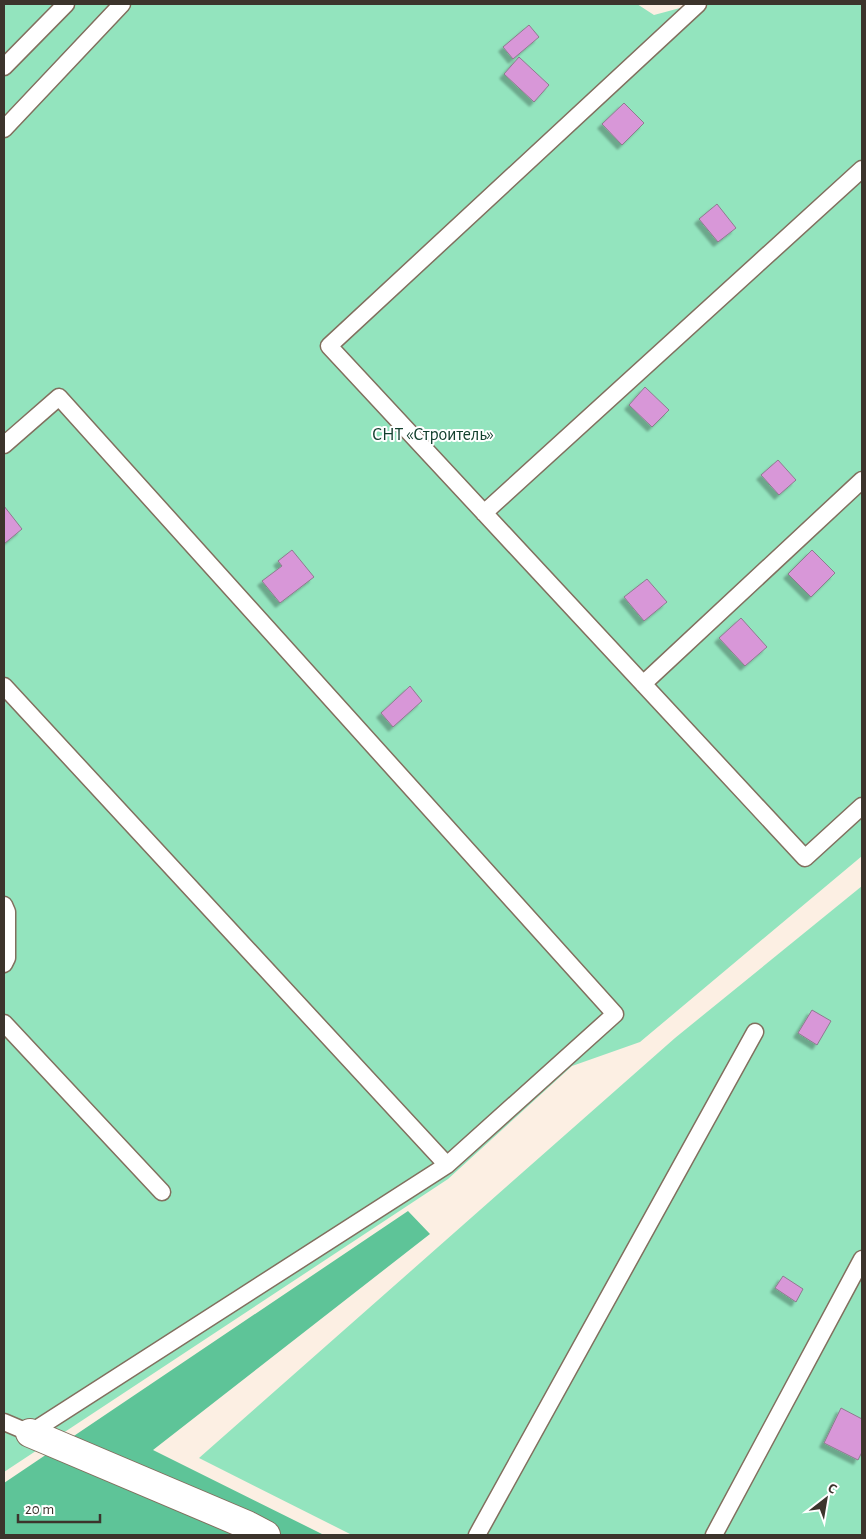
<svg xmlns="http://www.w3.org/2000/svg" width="866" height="1539" viewBox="0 0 866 1539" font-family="'Alegreya Sans',sans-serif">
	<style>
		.green { fill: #93e4be }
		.forest { fill: #5ec498 }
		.building { fill: #d897d8; stroke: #8e7b8e; filter: url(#shadow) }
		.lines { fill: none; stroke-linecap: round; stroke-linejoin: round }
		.service-casing { stroke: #826f5e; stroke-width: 19 }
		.minor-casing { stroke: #826f5e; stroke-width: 30 }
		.service { stroke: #fff; stroke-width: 16 }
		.minor { stroke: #fff; stroke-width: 28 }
		.labels { text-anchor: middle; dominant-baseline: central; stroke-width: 4; stroke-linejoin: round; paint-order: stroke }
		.park-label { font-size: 18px; fill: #13402e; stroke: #fff }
	</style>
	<defs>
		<filter id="shadow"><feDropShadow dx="-4.5" dy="4.5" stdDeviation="1" flood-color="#0004"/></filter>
	</defs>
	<rect width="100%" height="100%" fill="#fcefe3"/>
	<path class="green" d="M4 4H637L654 15 695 4H862V856L640 1042 572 1066 448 1179 4 1472Z
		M862 886V1535H352L199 1458 675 1038Z"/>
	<path class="forest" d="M408 1211 430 1234 153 1450 324 1535H4V1483Z"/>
	<path class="building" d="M529 25 539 37 513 59 503 47Z
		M519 57 549 85 534 102 504 74Z
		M624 103 644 123 622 145 602 124Z
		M717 204 736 228 718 242 699 219Z
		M645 387 669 410 652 427 629 405Z
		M778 460 796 480 779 495 761 475Z
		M4 506 22 529 4 544Z
		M292 550 314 577 280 603 262 581 282 566 278 561Z
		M812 550 835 573 811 597 788 574Z
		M647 579 667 602 644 621 624 597Z
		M741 618 767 647 745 666 719 638Z
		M410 686 422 701 393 727 381 713Z
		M812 1010 831 1021 817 1045 798 1033Z
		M783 1276 803 1289 796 1302 775 1288Z
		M841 1408 862 1419V1452L858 1460 824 1443Z"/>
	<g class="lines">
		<defs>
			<path id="service" d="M698 4 329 346 805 858 862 806
				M4 67 66 4
				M4 129 122 4
				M4 445 59 397 615 1014 447 1165 30 1433 4 1422
				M484 513 862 169
				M643 684 862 480
				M4 686 447 1165
				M4 905 7 912V958L4 964
				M4 1023 162 1192
				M477 1535 755 1032
				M714 1535 862 1259"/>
			<path id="minor" d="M30 1433 247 1525 266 1535"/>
		</defs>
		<use href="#service" class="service-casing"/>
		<use href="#minor" class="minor-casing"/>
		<use href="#service" class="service"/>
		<use href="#minor" class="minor"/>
	</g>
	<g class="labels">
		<g class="park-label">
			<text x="433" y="435">СНТ «Строитель»</text>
		</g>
	</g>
	<rect width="866" height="1539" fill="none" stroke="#3c342c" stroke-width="10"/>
	<g transform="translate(826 1499) rotate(31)" stroke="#ffffff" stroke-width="4" paint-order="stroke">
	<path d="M0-4L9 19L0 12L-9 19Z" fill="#3c342c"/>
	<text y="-8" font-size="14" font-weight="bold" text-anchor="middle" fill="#3c342c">С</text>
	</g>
	<path d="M18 1514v8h82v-8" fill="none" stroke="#3c342c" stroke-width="2.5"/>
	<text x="25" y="1514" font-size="15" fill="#3c342c" stroke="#ffffff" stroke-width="4" paint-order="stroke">20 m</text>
</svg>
